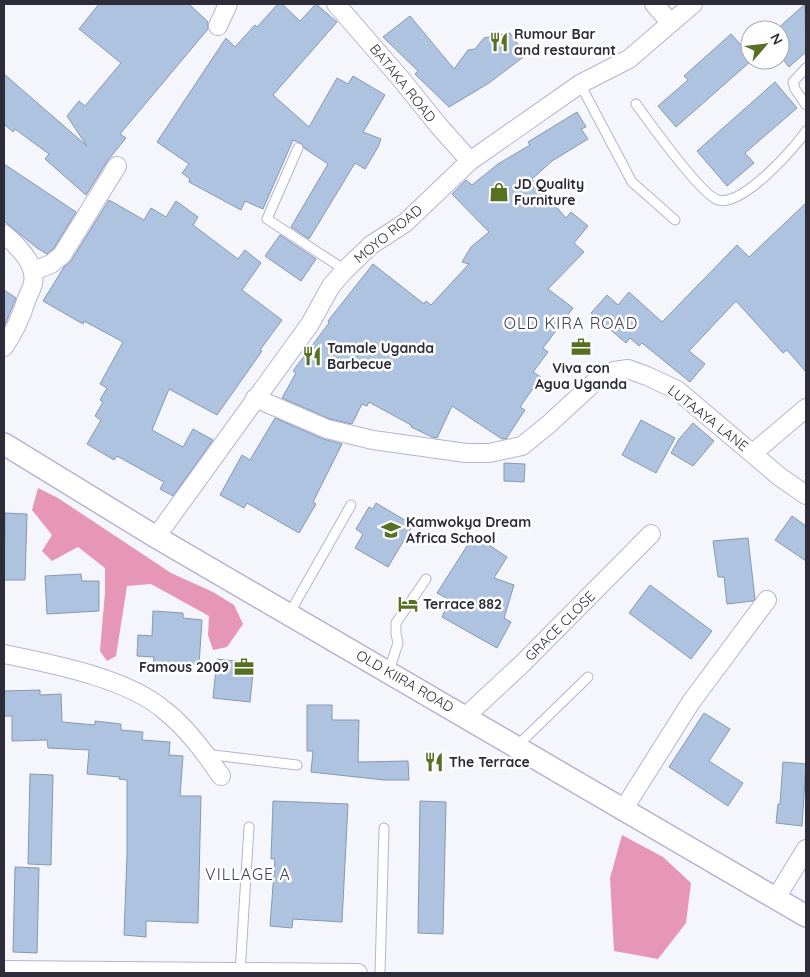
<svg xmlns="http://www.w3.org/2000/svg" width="810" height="977" viewBox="0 0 810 977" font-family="Quicksand,sans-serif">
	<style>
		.forest { fill: #e697b6 }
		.building { fill: #aec3df; stroke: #8598b3 }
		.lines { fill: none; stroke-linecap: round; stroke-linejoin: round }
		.service-casing { stroke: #b6b3d4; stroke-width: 11 }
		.minor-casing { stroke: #b6b3d4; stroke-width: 20 }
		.tertiary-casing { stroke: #b6b3d4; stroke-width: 24 }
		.service { stroke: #fff; stroke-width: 9 }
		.minor { stroke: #fff; stroke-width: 18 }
		.tertiary { stroke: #fff; stroke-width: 21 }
		.labels { text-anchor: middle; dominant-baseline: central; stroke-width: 5; stroke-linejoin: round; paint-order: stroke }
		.poi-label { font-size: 14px; font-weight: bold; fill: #2d2c38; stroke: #fff; text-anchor: start }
		.street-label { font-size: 14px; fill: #2d2c38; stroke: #fff }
		.quarter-label { font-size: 16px; letter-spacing: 1px; fill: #43405b; stroke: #fff }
	</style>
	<rect width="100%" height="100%" fill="#f5f5fc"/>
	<path class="forest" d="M38 488 58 498 171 573 213 592 234 605 243 624 227 647 213 650 208 635 209 616 151 584 127 586 116 656 107 661 100 651 105 592V568L78 547 52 561 42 551 52 535 32 510Z
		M622 835 663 857 691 883 686 923 658 959 614 951 610 878Z"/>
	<path class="building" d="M99 4H189L208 22V29L120 134 126 138 108 160 86 195 45 159 49 154 15 129 13 132 4 124V74L87 146 67 116 79 101 85 106 121 63 79 29Z
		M278 4H282L300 21 316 4 337 22 273 95 309 127 337 78 348 84 353 76 385 95 363 132 381 139 378 147 365 169 355 163 309 239 291 227 328 164 304 148 301 143 293 140 263 209 245 201 241 210 189 182 190 179 182 173 189 164 157 142 226 38 235 47 255 25 257 27Z
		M805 4 806 52 789 67 780 56V30H776Z
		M410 16 454 69 468 50 475 49 484 38 510 33 526 55 489 83 449 107 415 74 418 71 383 37Z
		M731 34 750 55V60H752L676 127 658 106 688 80 684 76Z
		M775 82 797 108 745 153 754 163 727 186 697 151Z
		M577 112 586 127 581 129 588 139 552 161 532 179 566 218 571 212 588 226 574 243 584 252 548 289 573 308 543 348 548 352 533 372 541 377 520 407 525 410 506 439H502L452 406 437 438 432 437 411 427V425L369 402 367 406 362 404 352 424 330 419 282 398 296 373 293 371 329 323 328 321 373 264 424 304 426 301 431 305 469 264 462 262 471 247 489 232 452 194 466 180 472 185 498 164 530 145 528 142Z
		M4 164 76 212 54 248 47 254 37 248 4 221Z
		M109 200 144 220 151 208 166 217 176 201 198 217 193 225 238 259 245 250 261 263 242 290 282 320 260 350 262 351 217 415 169 389 152 430 183 447 193 429 213 440 173 496 160 489 164 482 117 456 114 460 87 444 101 420 95 416 103 402 100 400 107 388 100 384 123 342 84 321 83 324 43 301 64 267 71 261Z
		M806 203V372L787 350 783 353 736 301 689 351 705 364 690 382 642 343 639 346 630 338 626 343 591 313 607 295 618 305 629 292 662 322 737 245 749 257Z
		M280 235 316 259 301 281 265 256Z
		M4 290 16 298 4 327Z
		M275 418 323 439 342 444 313 502 316 504 299 533 247 503 244 508 220 495 242 455 250 460Z
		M641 420 675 438 656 473 622 455Z
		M693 423 714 441 693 466 671 453 679 439Z
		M504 463 525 464 524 482 504 481Z
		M376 503 413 525 388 567 355 548 363 534 356 529 369 507 373 509Z
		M5 513 27 514 25 580H4Z
		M792 516 806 526V561L775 540Z
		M474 535 507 557 494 578 514 585 504 618 511 622 497 648 442 617 450 600 437 593Z
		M748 538 755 599 753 601 727 604 724 577H718L713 541Z
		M81 574 82 581H99V611L47 614 45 576Z
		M650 585 712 631 691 659 629 613Z
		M153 611 183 613V618L202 620 199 665 180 663V666L153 664 154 657 137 656 138 635 152 636Z
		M217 659 254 663 250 702 213 698Z
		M40 690V695L61 694 62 722 95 725V721L121 724V730L143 732 142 740 170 742 169 755 183 756 180 796H201L198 923 146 921V937L124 935 127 855V780L119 779 120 777 87 774 89 750 48 748 47 740 12 741V716H4V691Z
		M307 705H332V720H359L358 762 408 761 409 780H384L311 772 313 751H307Z
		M704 713 730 729 709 761 743 783 728 806 669 767Z
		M783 762 806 764 802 826 776 823 778 804H780Z
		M30 774 53 775 51 865 28 864Z
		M273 801 348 804 342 922 293 919 292 928 270 926 275 859H271Z
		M420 801 446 802 443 934 418 933Z
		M15 867 39 868 37 953 13 952Z"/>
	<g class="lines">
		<defs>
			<path id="service" d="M806 68 793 82 795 89 806 105
				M580 84 632 182 675 220
				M636 104C649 122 701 195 718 200 742 207 794 149 806 131
				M298 148 267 219 345 270
				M289 614 351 505
				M389 671 398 643 396 634V623L426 579
				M517 746 588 677
				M205 754 297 765
				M240 973 249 827
				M380 973 384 828"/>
			<path id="minor" d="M336 4 401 79 438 125 470 161
				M654 4 671 23
				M218 26 228 4
				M4 234C17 245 37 264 33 283 32 289 28 295 26 301 21 318 14 332 4 347
				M33 271 51 264 62 255 117 166
				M255 398 327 429 373 440 466 453H489L522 446 549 424 599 378 614 371 628 369 647 376 677 390 780 477 806 495
				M753 453 806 408
				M156 537 310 324 331 286 345 270 371 245 405 223 470 161 580 84 629 59 693 4
				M4 654C52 664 127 678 164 710 187 728 205 753 221 776
				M466 716 522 664 651 534
				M623 810 691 702 767 600
				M776 898 806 849
				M4 970 358 973"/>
			<path id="tertiary" d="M4 444 156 537 806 916"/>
		</defs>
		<use href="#service" class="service-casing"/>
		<use href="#minor" class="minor-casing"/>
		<use href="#tertiary" class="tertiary-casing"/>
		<use href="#service" class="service"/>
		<use href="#minor" class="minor"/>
		<use href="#tertiary" class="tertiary"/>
	</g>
	<defs>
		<symbol id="restaurant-bare" viewBox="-9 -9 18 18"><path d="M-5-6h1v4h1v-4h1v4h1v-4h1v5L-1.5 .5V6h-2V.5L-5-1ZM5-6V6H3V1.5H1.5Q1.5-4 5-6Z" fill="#577022" stroke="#fff" stroke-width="2.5" paint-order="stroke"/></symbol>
		<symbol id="shop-bare" viewBox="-9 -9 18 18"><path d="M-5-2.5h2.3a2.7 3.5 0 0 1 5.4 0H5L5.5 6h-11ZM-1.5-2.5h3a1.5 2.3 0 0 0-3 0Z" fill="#577022" stroke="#fff" stroke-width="2.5" paint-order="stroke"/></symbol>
		<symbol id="office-bare" viewBox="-9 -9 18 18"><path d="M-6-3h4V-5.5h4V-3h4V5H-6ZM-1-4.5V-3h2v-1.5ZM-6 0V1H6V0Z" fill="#577022" stroke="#fff" stroke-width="2.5" paint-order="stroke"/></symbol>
		<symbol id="school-bare" viewBox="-9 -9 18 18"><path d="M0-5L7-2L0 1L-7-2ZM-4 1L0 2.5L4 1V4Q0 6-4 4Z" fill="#577022" stroke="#fff" stroke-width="2.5" paint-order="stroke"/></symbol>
		<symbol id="hotel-bare" viewBox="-9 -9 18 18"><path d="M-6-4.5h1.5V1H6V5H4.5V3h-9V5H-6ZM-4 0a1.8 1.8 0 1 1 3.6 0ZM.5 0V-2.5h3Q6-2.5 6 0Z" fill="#577022" stroke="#fff" stroke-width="2.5" paint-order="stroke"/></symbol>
	</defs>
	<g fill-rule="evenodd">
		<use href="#restaurant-bare" x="485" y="28" width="28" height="28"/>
		<use href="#shop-bare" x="485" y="178" width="28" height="28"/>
		<use href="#office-bare" x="567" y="333" width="28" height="28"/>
		<use href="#restaurant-bare" x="298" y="342" width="28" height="28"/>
		<use href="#school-bare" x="377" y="516" width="28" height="28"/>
		<use href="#hotel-bare" x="394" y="590" width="28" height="28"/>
		<use href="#office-bare" x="230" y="653" width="28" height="28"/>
		<use href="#restaurant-bare" x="420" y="748" width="28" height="28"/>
	</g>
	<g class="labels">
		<g class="poi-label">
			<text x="514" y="34">Rumour Bar<tspan x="514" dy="16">and restaurant</tspan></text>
			<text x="514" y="184">JD Quality<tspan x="514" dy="16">Furniture</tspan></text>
			<text x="327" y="348">Tamale Uganda<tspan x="327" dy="16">Barbecue</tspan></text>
			<text x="581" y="368" text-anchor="middle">Viva con<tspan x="581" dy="16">Agua Uganda</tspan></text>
			<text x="406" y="522">Kamwokya Dream<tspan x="406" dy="16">Africa School</tspan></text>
			<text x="423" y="604">Terrace 882</text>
			<text x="229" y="667" text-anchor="end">Famous 2009</text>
			<text x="449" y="762">The Terrace</text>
		</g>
		<g class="street-label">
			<text transform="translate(403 83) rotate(51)">BATAKA ROAD</text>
			<text transform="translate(388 234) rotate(-39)">MOYO ROAD</text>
			<text transform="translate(708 418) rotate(38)">LUTAAYA LANE</text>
			<text transform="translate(560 626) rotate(-45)">GRACE CLOSE</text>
			<text transform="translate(405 681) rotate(30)">OLD KIIRA ROAD</text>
		</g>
		<g class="quarter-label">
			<text x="571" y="323">OLD KIRA ROAD</text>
			<text x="248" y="874">VILLAGE A</text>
		</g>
	</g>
	<rect width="810" height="977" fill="none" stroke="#2d2c38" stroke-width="10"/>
	<g transform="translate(765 45) rotate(62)"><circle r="24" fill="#ffffff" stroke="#ababaf"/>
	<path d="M0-4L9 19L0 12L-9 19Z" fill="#577022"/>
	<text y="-8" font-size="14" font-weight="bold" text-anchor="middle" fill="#2d2c38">N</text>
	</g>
</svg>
